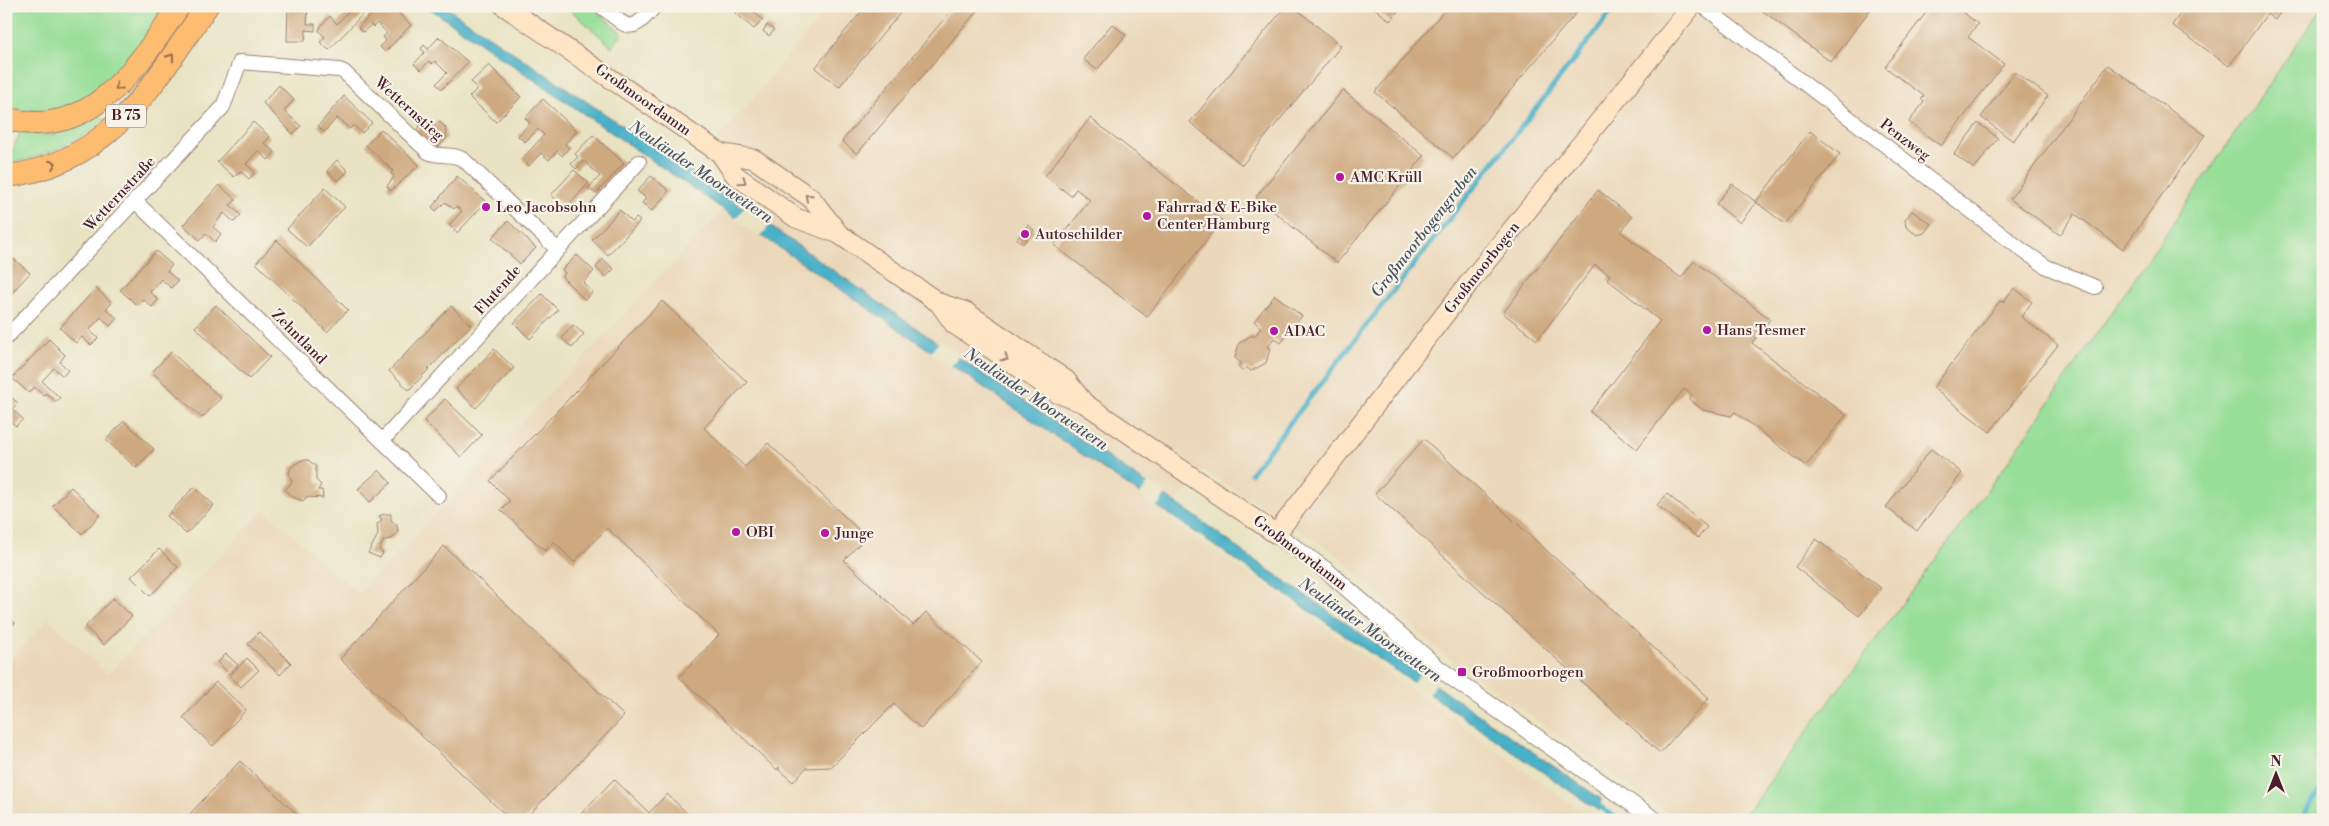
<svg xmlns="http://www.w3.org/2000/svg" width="2329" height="826" viewBox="0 0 2329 826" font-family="'Libre Bodoni',serif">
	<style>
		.built { fill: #ebd8ba }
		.green { fill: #97de98; stroke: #707e62 }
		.water { fill: #48b1c7; stroke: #496879 }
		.pier { fill: #e9e3c3 }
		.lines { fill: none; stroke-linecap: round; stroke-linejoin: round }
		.stream { stroke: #48b1c7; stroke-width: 5 }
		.building { fill: #cea97f }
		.minor-casing { stroke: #9a8177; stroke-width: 16 }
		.tertiary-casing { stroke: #9a8177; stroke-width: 18 }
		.secondary-casing { stroke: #9a8177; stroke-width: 21 }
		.trunk-casing { stroke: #9a8177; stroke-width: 24 }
		.minor { stroke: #fff; stroke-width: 14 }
		.tertiary { stroke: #fff; stroke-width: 16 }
		.secondary { stroke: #fee5c5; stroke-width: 19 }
		.trunk { stroke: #fcbd6f; stroke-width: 22 }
		.oneway { stroke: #9a664a }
		.oneway2 { stroke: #a48278 }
		.poi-dot { fill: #b5179e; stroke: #f7f3e8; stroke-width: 2 }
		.labels { text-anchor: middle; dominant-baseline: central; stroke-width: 4.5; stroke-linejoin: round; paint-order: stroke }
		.shield { fill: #f7f3e8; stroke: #7e5f64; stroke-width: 1 }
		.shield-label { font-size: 14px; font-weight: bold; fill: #4a1f2b }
		.street-label { font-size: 15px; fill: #4a1f2b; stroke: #f7f3e8 }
		.poi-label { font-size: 15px; fill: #4a1f2b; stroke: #f7f3e8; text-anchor: start }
		.water-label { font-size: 16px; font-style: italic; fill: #495262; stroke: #f7f3e8 }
	</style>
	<rect width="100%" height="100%" fill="#f7f3e8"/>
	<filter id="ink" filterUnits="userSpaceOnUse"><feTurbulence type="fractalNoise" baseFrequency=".02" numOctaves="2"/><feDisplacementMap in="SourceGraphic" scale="10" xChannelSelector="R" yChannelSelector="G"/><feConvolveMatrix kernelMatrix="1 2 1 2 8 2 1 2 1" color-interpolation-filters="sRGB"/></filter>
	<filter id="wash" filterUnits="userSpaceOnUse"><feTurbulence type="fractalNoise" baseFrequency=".0096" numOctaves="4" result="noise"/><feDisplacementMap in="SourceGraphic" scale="20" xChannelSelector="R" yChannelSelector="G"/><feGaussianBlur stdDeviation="1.12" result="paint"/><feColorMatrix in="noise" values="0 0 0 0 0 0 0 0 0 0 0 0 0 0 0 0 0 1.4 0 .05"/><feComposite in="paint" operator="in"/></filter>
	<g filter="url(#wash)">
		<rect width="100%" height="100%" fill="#e9e3c3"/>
		<path class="built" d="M830 6H2322L2008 462 1741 820H1677L1437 649 1334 552 1203 470 1163 517 1273 591 1587 815 1583 820H6V664L49 619 108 674 264 510 359 594 719 215 760 169 718 139Z"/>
		<path class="green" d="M6 6H168L145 40 95 94 59 110 33 112 6 107Z
			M566 6H590L622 33 612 47Z
			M2323 6V820H1741L2008 462Z
			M99 115 106 120C77 142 43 159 6 163V157L10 156 20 133 52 135Z"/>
		<path class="water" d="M426 6H444L717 189 956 356 1195 516 1247 555 1601 799 1599 811 1188 527Z"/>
		<path class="pier" d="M746 206 771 224 760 237 735 219Z
			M940 341 960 356 950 367 930 353Z
			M1149 482 1167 493 1156 508 1139 496Z
			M1421 672 1436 683 1427 696 1411 685Z"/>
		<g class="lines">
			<path class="stream" d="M1251 473 1616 6
				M1595 803 1619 820
				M1604 820 1610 813
				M2300 820 2323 787"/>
		</g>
		<g id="blocks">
			<path class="building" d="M288 6H308L307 24H315V31L306 30 305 41H287Z
				M353 6 363 14 329 50 320 42 325 37 319 31 321 26 330 16 337 24Z
				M379 6H391L411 25 385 52 380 47 386 41 383 37 387 33 377 23 373 27 371 25 363 32 358 28Z
				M741 6H747L763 20 754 29 735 13Z
				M866 6H906L839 87 815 68Z
				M955 6H981L857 154 842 141Z
				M1286 6H1293L1341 46 1242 165 1190 122Z
				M1372 6H1402L1390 21Z
				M1448 6H1582L1453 158 1375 92Z
				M1756 6H1873L1831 62Z
				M1931 6H1955L1978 24 1968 37 2004 64 1941 146 1909 122 1924 102 1921 99 1924 96 1885 67Z
				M2186 6H2285L2275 20 2267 14 2229 66 2172 25Z
				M1112 24 1126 35 1097 70 1083 59Z
				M767 25 774 30 769 36 763 31Z
				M439 37 468 62 442 89 436 84 447 73 435 61 432 64 429 61 421 70 414 64 425 52 421 49 424 45 428 49Z
				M489 65 521 97 496 122 469 97 477 89 471 82Z
				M2108 65 2205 135 2123 249 2075 214 2060 235 2010 199Z
				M2015 72 2048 96 2013 141 1981 117Z
				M279 85 294 100 284 111 301 126 293 134 263 103Z
				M1343 90 1424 156 1337 263 1256 197Z
				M344 96 372 123 362 133 353 125 350 129 337 118 324 132 318 126Z
				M543 99 577 131 565 144 569 148 562 156 557 151 549 160 541 153 529 166 522 159 544 135 538 129 525 142 518 136 530 123 525 118Z
				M1090 118 1222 220 1147 317 1054 245 1090 200 1076 189 1071 196 1045 176Z
				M428 121 435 126 439 121 445 127 447 138 438 147H431L416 134V130L421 125 423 127Z
				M253 122 270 137 264 143 275 152 268 160 258 151 246 164 255 172 249 179 240 171 234 177 217 162Z
				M1978 123 1998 138 1974 169 1954 154Z
				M381 129 419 165 391 191 387 186 394 177 391 173 393 171 366 145Z
				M1810 131 1840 154 1785 224 1756 202Z
				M593 135 624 163 596 194 588 188 600 176 584 161 576 169 571 164 578 157 575 154Z
				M337 160 348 171 338 181 327 171Z
				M574 170 589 183 566 208 551 195Z
				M457 176 486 202 457 233 449 225 462 211 456 206 454 209 445 202 436 211 432 207Z
				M651 176 669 191 652 211 642 203 646 198 637 191Z
				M1732 184 1756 202 1740 223 1716 204Z
				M219 185 236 200 230 205 241 215 234 222 224 213 213 227 221 234 215 242 206 233 200 240 183 225Z
				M325 188 345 207 307 247 287 229Z
				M1598 190 1632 217 1621 232 1681 278 1694 261 1770 319 1752 343 1846 415 1806 466 1735 412 1731 416 1703 410 1689 399 1692 395 1684 389 1637 449 1590 412 1660 321 1607 279 1610 275 1595 265 1537 340 1503 313Z
				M620 210 632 222 636 218 640 221 608 255 592 240Z
				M1912 211 1931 224 1924 233 1917 235 1906 227 1905 220Z
				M508 221 536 248 520 264 492 238Z
				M1028 225 1034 230 1023 244 1017 239Z
				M277 240 348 310 327 332 256 263Z
				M156 251 172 265 167 271 178 281 171 288 161 279 150 292 158 300 152 307 143 299 137 305 120 290Z
				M577 255 594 271 583 283 593 292 585 300 562 277 565 273 562 270Z
				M14 259 30 273 6 299V267Z
				M603 259 614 269 606 277 596 268Z
				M96 288 112 303 106 309 117 318 110 326 101 317 89 330 98 338 91 345 82 337 76 343 60 328Z
				M2014 288 2032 302 2021 317 2058 345 1990 432 1933 388 2000 301 2003 302Z
				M542 294 558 310 530 339 514 323Z
				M1275 295 1302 316 1281 343 1274 338 1267 347 1270 349 1266 363 1251 371 1246 367 1242 371 1238 367 1241 363 1235 358 1239 343 1252 335 1254 337 1261 328 1254 321Z
				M662 301 747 382 704 428 745 467 768 443 866 537 844 560 913 625 926 612 982 662 921 729 894 704 831 767 806 768 793 782 779 770V767L777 770 679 677 719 635 607 528 574 562 554 542 545 551 501 510 510 501 490 481Z
				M216 305 270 357 249 379 195 327Z
				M451 306 471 325 409 390 389 371Z
				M573 325 584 334 572 348 562 338Z
				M49 339 65 355 60 362 68 370 63 376 54 368 42 381 60 398 56 402 46 393 44 396 34 387 29 393 12 378Z
				M494 349 514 368 476 408 456 389Z
				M171 352 221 398 202 418 152 372Z
				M6 393 18 403 12 409 23 419 16 426 6 418Z
				M445 399 482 435 461 457 424 421Z
				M124 421 154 449 136 468 106 440Z
				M1424 439 1709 698 1660 753 1375 494Z
				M1931 449 1962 473 1917 531 1886 507Z
				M302 460H308L316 466V480L321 485 318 490H322L323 498 306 497 303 501 291 496 285 490 292 482 289 473 291 467Z
				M379 470 391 483 370 502 358 489Z
				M71 487 100 515 82 534 53 506Z
				M194 487 214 505 186 534 167 516Z
				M1667 494 1707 527 1698 538 1657 505Z
				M384 514H391V520L397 525 398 532 392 539 384 540 379 550 383 553 380 558 368 553 378 535 377 524 382 520 379 516Z
				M1816 539 1881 588 1859 616 1795 567Z
				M444 546 624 716 524 820H511L340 659Z
				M159 549 178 567 150 596 131 577Z
				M113 598 132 616 104 645 85 627Z
				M6 615 15 623 6 632Z
				M259 632 291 663 280 675 248 644Z
				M226 654 238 665 229 674 218 662Z
				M247 658 259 670 241 687 230 676Z
				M216 682 246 710 213 746 183 718Z
				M240 761 303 820H184Z
				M614 779 649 813 667 794 694 820H575Z"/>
		</g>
	</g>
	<g filter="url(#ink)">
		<use href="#blocks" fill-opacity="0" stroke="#9a8177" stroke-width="1"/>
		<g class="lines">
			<defs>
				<path id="minor" d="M601 6C629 29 630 35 655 6
					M1703 6 2022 250 2047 267 2095 287
					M136 202 439 496
					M6 338 223 107 240 62 339 70 344 72 428 152C440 158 452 152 464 160L557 249
					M382 441 639 162"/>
				<path id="tertiary" d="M1276 534 1326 570 1438 668 1655 820"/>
				<path id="secondary" d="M504 6 720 153 735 175 796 218 839 234 939 303 966 312 1066 380 1084 403
					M720 153 754 159 811 198 839 234
					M939 303 954 324 1057 393 1084 403 1276 534 1469 283 1692 6"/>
				<path id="trunk" d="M6 118C90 144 139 64 179 6
					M6 176C109 165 154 83 207 6"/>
			</defs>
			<use href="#minor" class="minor-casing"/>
			<use href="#tertiary" class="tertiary-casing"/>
			<use href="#secondary" class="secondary-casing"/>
			<use href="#trunk" class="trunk-casing"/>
			<use href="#minor" class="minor"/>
			<use href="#tertiary" class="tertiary"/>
			<use href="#secondary" class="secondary"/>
			<use href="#trunk" class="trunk"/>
		</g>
		<defs><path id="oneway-chevron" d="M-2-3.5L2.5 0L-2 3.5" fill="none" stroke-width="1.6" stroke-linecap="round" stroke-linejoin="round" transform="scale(1.25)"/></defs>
		<g class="oneway">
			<use href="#oneway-chevron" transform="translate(171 57) rotate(-55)"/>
			<use href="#oneway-chevron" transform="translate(118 87) rotate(136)"/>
			<use href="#oneway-chevron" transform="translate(53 164) rotate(-21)"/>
		</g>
		<g class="oneway2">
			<use href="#oneway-chevron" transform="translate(743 181) rotate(35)"/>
			<use href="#oneway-chevron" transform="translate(808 197) rotate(-140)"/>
			<use href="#oneway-chevron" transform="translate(1005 358) rotate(34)"/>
		</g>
	</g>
	<g class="poi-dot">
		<circle cx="1340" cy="177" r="5"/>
		<circle cx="486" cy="207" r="5"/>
		<circle cx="1147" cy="216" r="5"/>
		<circle cx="1025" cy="234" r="5"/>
		<circle cx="1707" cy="330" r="5"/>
		<circle cx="1274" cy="331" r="5"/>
		<circle cx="736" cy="532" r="5"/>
		<circle cx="825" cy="533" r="5"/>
		<rect x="1457" y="667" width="10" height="10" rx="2.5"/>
	</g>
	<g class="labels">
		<rect class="shield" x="106" y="104.5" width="40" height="23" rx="4"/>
		<g class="shield-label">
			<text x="126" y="116">B 75</text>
		</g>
		<g class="street-label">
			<text transform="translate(643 100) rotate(35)">Großmoordamm</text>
			<text transform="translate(409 109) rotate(42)">Wetternstieg</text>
			<text transform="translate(1905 140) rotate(37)">Penzweg</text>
			<text transform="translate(120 194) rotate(-47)">Wetternstraße</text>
			<text transform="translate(1482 268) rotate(-52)">Großmoorbogen</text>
			<text transform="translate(498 290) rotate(-48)">Flutende</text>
			<text transform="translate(299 337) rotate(45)">Zehntland</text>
			<text transform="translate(1300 553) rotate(37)">Großmoordamm</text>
		</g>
		<g class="poi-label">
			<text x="1350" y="177">AMC Krüll</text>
			<text x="496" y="207">Leo Jacobsohn</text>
			<text x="1157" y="207">Fahrrad &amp; E-Bike<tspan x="1157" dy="17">Center Hamburg</tspan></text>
			<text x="1035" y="234">Autoschilder</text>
			<text x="1717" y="330">Hans Tesmer</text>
			<text x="1284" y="331">ADAC</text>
			<text x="746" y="532">OBI</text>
			<text x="835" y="533">Junge</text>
			<text x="1472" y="672">Großmoorbogen</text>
		</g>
		<g class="water-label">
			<text transform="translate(701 172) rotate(34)">Neuländer Moorwettern</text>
			<text transform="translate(1424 232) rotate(-52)">Großmoorbogengraben</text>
			<text transform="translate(1036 399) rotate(34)">Neuländer Moorwettern</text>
			<text transform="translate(1370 630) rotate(35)">Neuländer Moorwettern</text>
		</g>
	</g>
	<rect width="2329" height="826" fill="none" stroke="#f7f3e8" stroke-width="25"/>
	<g transform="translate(2276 774)" stroke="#f7f3e8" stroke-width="4" paint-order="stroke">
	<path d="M0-4L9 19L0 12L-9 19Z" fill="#4a1f2b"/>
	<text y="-8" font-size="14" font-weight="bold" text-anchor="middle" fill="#4a1f2b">N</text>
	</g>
</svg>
